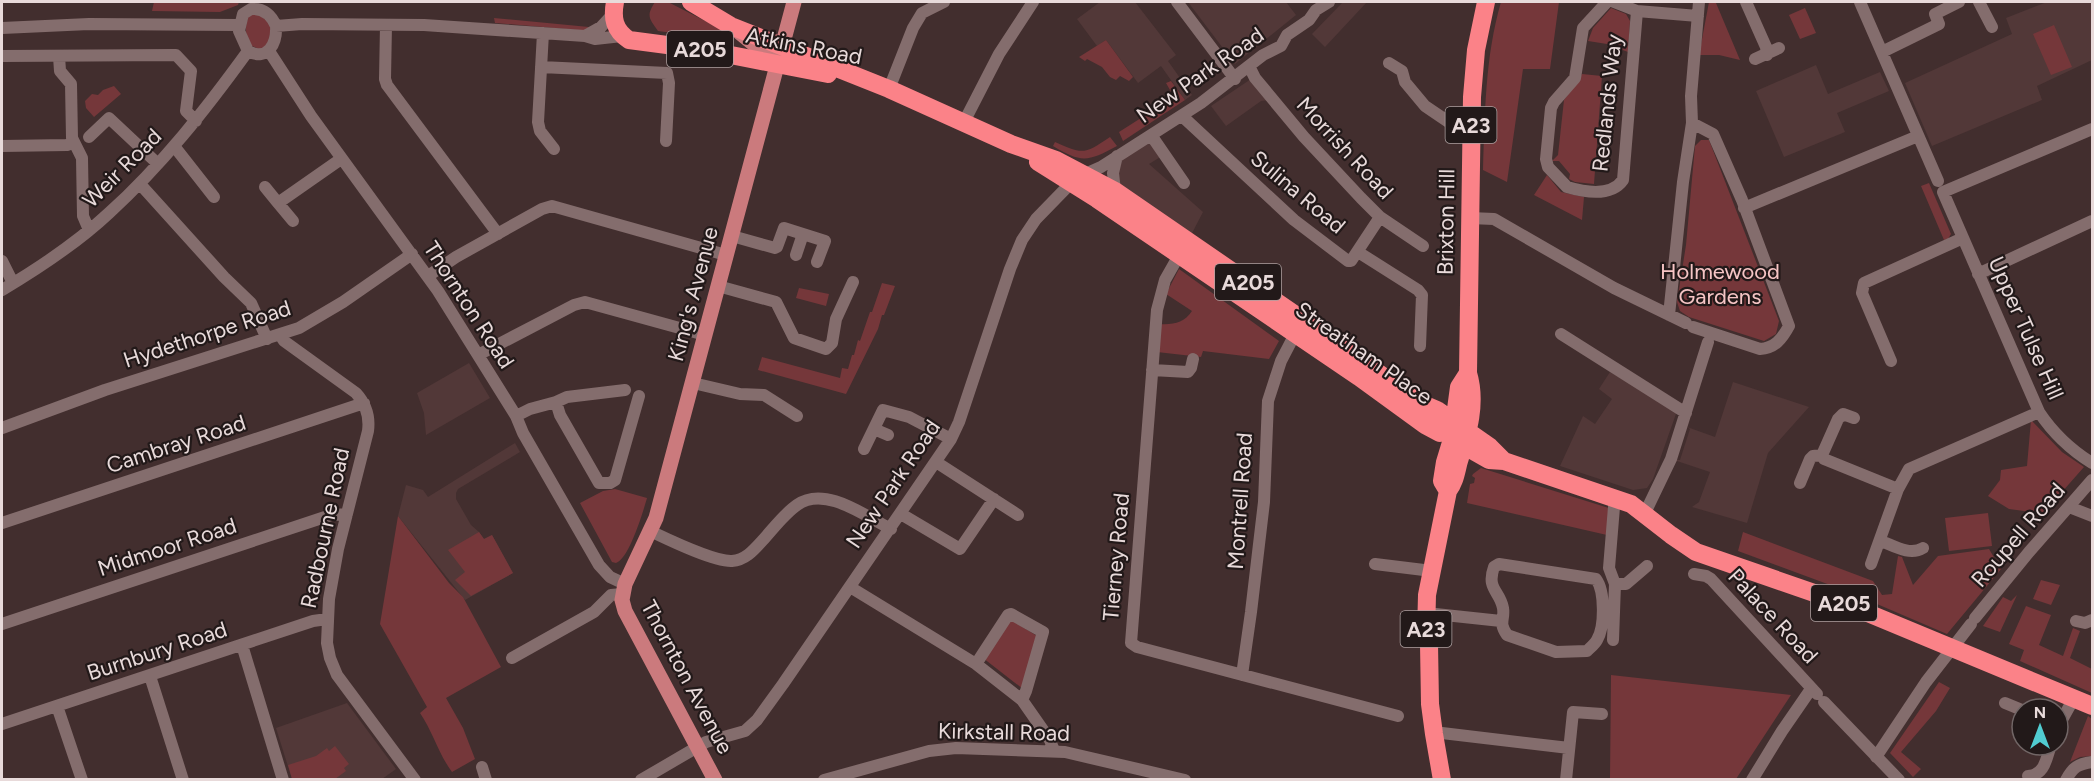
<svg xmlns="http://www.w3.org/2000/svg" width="2094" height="781" viewBox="0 0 2094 781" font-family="Figtree,sans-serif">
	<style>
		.built { fill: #523838 }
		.green { fill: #75373a }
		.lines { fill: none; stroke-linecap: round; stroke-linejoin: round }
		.minor { stroke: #846d6d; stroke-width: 12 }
		.major { stroke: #cb7a7d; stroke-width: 15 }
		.highway { stroke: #fb8288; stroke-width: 18 }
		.labels { text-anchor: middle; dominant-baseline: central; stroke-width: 4.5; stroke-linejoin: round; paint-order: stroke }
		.shield { fill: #221919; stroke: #ada0a0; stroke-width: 1.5 }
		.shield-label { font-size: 21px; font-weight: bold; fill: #e8dada }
		.street-label { font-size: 22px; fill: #e8dada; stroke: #221919 }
		.park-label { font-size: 22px; fill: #f6c5c5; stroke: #221919 }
	</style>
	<rect width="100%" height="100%" fill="#422e2e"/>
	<path class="built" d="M1100 2H1135L1176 55 1168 61 1192 95 1185 100 1161 66 1138 83 1106 40 1097 46 1077 19Z
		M1188 2H1286L1296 15 1235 64Z
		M1343 2H1367L1325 47 1312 34Z
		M2047 2H2092V60L2037 86 2042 100 1932 146 1905 83 2012 34 2006 18Z
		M1816 65 1828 94 1880 72 1889 91 1837 113 1845 132 1784 157 1756 91Z
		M1251 79 1270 100 1261 101 1226 126 1211 106Z
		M1151 135 1162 156 1149 164 1203 212 1191 235 1120 185 1117 156Z
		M469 363 490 398 426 435 424 413 417 393Z
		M1610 372 1677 411 1653 479 1647 488 1633 490 1560 466 1583 416 1595 424 1612 399 1599 389Z
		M1733 382 1809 407 1768 453 1747 523 1692 507 1699 502 1710 472 1671 459 1680 460 1690 429 1687 427 1715 437Z
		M515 443 520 452 458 489 456 493V499L471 525 479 532 484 539 492 535 513 573 465 600 398 516 406 485 423 490 428 497Z
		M347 703 396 769 382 779H292L276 728Z"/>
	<path class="green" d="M154 2H239L238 5 220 12 152 11Z
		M655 2H668L719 28 727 35V38L724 40 658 31C649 18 646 16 655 2Z
		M1501 2H1559L1550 69H1523L1507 182 1483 170C1485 113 1485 57 1501 2Z
		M1709 2H1718L1716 3 1740 60 1719 55H1699Z
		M1611 8 1626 14 1630 21 1628 52 1607 44 1588 41 1593 28Z
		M1805 8 1816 33 1800 39 1789 15Z
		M253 14H260L271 25 269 43 261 50 250 45C245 34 245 28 248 17Z
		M494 18 589 27 588 31 495 23Z
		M2054 25 2072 67 2051 75 2033 34Z
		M1106 40 1133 77 1129 81 1120 76 1116 80 1110 77 1102 67 1087 59 1085 61 1079 57Z
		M1582 74 1602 76 1594 184 1575 182 1569 179 1570 174 1559 161H1552L1558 155 1564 100Z
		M1171 81 1185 100 1123 141 1119 132 1174 97 1166 83Z
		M114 86 121 94 94 117 86 108 85 101 92 94 98 95 103 90Z
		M1110 137 1117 146C1088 162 1081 163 1053 146L1055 142C1083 155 1085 154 1110 137Z
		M1701 140H1709L1779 321 1776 334 1764 341 1689 317 1680 311 1677 302 1686 245 1695 146Z
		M1547 175 1561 192 1584 197 1582 220 1534 195Z
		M1929 183 1951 234 1948 239 1944 240 1921 186Z
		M1179 269 1279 341 1269 359 1203 351 1201 357 1157 352 1159 324C1173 325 1184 323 1192 311L1166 294Z
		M882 283 895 286 884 315H882L878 329 846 394 758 370 762 357 840 378 842 368 848 369 852 355H854L858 340 860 341 870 312H872Z
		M799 288 829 294 826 306 796 298Z
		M2031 420 2062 452 2084 467 2039 518 2024 511 2009 509 1988 496 2000 480 2001 470 2027 466Z
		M1481 468 1612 509 1607 535 1467 503 1470 484 1474 483 1475 478 1472 476 1473 474Z
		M615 489 647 498C643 512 629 559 616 563L612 562 580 503 603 491Z
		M1988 513 1992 546 1949 551 1945 518Z
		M398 516 449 583 463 597 501 667 446 698 463 728 475 759 452 772C438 753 433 732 420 713L427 707 380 624Z
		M479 532 484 539 492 535 513 573 471 596 455 580 465 572 448 550Z
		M1743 532 1873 581 1882 595 1892 594 1898 556 1902 557 1913 585 1938 556 1989 549 2001 569 1947 634 1849 592 1738 551Z
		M2041 580 2060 585 2051 605 2033 599Z
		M2017 595 2000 632 1983 626 2003 597 2011 601Z
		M2026 606 2051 615 2039 645 2063 656 2073 628 2080 631 2070 658 2092 669V693L2020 661 2024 650 2009 644Z
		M1011 620 1037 636 1023 689 983 658Z
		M1611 675 1791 695 1736 779H1610Z
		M1939 682 1950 688 1936 711 1901 752 1921 769 1913 777 1890 753Z
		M2088 716 2092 719V756L2080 757 2070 762Z
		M335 746 349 764 344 768 346 771 335 779H292L288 765 316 756 327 748 329 751Z"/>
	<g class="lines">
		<path class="minor" d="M1177 2 1235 79
			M1607 2 1583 28 1575 78 1554 102 1551 108 1546 159 1548 167 1567 187C1584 192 1611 197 1623 180L1637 11
			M1614 2 1637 11 1698 16
			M1746 2 1766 47 1767 55
			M1860 2 1938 181
			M1979 2 1992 27
			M251 9C263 8 271 14 276 26 277 43 268 62 248 51L239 31 243 14Z
			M386 25 385 79 387 85 498 234
			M276 26 302 24 424 25 585 36 595 39 622 36
			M2 28 89 24 239 25
			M543 33 538 122 540 131 554 149
			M585 36 601 27 613 14
			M269 51 311 116 438 291 516 416 523 433 599 565 610 577 625 584
			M1882 52 1939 24 1935 14 1959 2
			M2 56 176 55 191 71 186 111 196 121
			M59 56 60 71 71 84 72 138 82 158 83 216 89 230
			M1755 59 1779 48
			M1389 63 1402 71 1405 82 1425 106 1453 125 1471 126
			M1249 66 1255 78 1304 137 1361 198 1380 217 1423 246
			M541 67 667 73 669 83 666 141
			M889 89 913 28 922 13 944 2
			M1182 116 1294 220 1348 261H1351L1380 217
			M964 122 999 54 1033 2
			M1692 123 1713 134 1742 200 1789 326C1782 339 1775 348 1760 349L1693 327
			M2092 129 1943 192 2039 412C2053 433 2071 450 2092 463
			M1151 135 1184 183
			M89 137 109 118 158 164
			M2 146 67 145 73 143
			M174 146 214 197
			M140 184 224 277 251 303 267 339
			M265 187 278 203
			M1115 191 1113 173 1117 156
			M1744 208 1918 136
			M1470 218 1494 219 1614 288 1686 323
			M293 221 278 203 341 159
			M732 236 775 248 777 247 784 228 825 241 817 262
			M1182 250 1165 280 1157 310 1131 643 1137 647 1398 716
			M1358 252 1418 290 1422 295 1420 346
			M796 255 803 234
			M2 261 13 283
			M1978 274 2092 221
			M428 276 456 257 542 209 552 206 726 255
			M718 286 776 302 794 338 826 349 832 343 836 319 853 282
			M2 290C39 268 77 243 109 213 162 165 206 109 248 51
			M1669 315 1683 182 1692 123 1691 96 1699 2
			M1561 334 1686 413
			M280 335 284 341 356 393C366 404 370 416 368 431L338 549 329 599 327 643 330 658 337 675 415 780
			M478 355 574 305 585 302 705 335
			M1891 361 1862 293 1864 283 1963 238
			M1152 370 1188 372 1191 368 1193 359
			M693 383 740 394 764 395 797 416
			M625 390 567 397 556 402 560 415 599 483H610L615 480 639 396
			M516 416 530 409 556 402
			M2 428 105 390 299 328 343 302 412 254
			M874 429 888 435
			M864 449 883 410 909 417 951 439
			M1822 455 1824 459 1898 489
			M1822 455 1838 419 1843 414 1854 418
			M936 462 1018 515
			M1800 483 1810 459 1813 456 1822 455
			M2069 507 2092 516
			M1645 513 1671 459 1708 342
			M901 514 960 549 994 499
			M2 523 364 403
			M650 531C667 539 714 562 732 561 745 560 753 551 762 541 773 529 784 514 797 505 825 485 865 516 891 529
			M1881 541C1894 546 1910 556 1923 548
			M1375 564 1432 571
			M1499 564 1596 579C1605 591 1605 627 1597 640 1595 644 1590 648 1587 651L1556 652 1507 635C1498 622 1505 620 1503 608 1500 591 1486 589 1494 567Z
			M1871 564 1898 489 1909 469 2039 412
			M1694 574 1706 576 1711 579 1817 694
			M1615 584H1626L1647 566
			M850 587 976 664 1008 615 1011 614 1043 632 1026 691 1022 700 976 664
			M1426 613 1501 621
			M1975 618 2029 552 2092 480
			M2076 621 2085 623 2092 620
			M2 624 331 515 347 514
			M1613 640 1615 584 1609 568 1614 507 1617 499
			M242 645 283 780
			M512 658 594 612 611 595 622 594
			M1242 675 1251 612 1264 502 1268 401 1281 361 1295 334
			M150 676 183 780
			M1022 700 1050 740 1054 751
			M1824 702 1899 780
			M2005 703 2022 710
			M57 706 82 780
			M2 724 313 621 327 619
			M2058 727 2074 698
			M1434 734 1442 733 1569 748
			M1876 757 1926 682 1971 624
			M482 767 486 780
			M2028 776C2045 775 2046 759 2051 745
			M641 780 706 742 745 731 757 720 783 684 951 439 959 422 1010 269 1022 240 1036 219 1071 183 1083 175 1101 167 1201 103 1263 55 1281 46 1287 35 1309 20 1316 10 1329 2
			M824 780 929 751 956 748 1065 752 1185 780
			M1566 780 1573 712 1602 714
			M1752 780 1782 731 1811 689
			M2066 780C2073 767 2078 764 2092 762"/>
		<path class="major" d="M740 33 777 63
			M715 780 625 611 622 600 625 584 656 518 660 503 794 2"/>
		<path class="highway" d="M615 2C612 18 614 30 629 40L705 50 828 74
			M691 2 731 26 889 89 1011 144 1056 160 1115 191 1361 360 1416 401 1437 410 1490 447 1504 461
			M1038 162 1097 199 1359 377 1425 425 1440 433
			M1431 417 1439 422 1452 439 1489 460 1504 461 1631 504 1671 535 1696 552 1846 604 2092 706
			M1448 491 1442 481 1445 462 1452 439 1459 387 1468 373
			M1442 780 1434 734 1430 704 1429 644 1426 634 1427 595 1448 491C1455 482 1456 472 1459 461 1468 432 1477 403 1468 373L1472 97 1476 50 1486 2"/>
	</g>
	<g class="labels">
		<g class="shield">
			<rect x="667" y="31" width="66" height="36" rx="4.5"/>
			<rect x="1445.5" y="107" width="51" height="36" rx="4.5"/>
			<rect x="1215" y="264" width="66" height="36" rx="4.5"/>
			<rect x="1811" y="585" width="66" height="36" rx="4.5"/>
			<rect x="1400.5" y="611" width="51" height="36" rx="4.5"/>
		</g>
		<g class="shield-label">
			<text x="700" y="49">A205</text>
			<text x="1471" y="125">A23</text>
			<text x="1248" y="282">A205</text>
			<text x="1844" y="603">A205</text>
			<text x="1426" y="629">A23</text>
		</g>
		<g class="street-label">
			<text transform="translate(804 46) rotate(11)">Atkins Road</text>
			<text transform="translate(1200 75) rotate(-35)">New Park Road</text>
			<text transform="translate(1607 103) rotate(-84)">Redlands Way</text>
			<text transform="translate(1345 148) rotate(47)">Morrish Road</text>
			<text transform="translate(122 168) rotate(-45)">Weir Road</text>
			<text transform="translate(1298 192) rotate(40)">Sulina Road</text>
			<text transform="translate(1446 222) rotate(-89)">Brixton Hill</text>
			<text transform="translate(693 294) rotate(-75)">King's Avenue</text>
			<text transform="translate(469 305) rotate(57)">Thornton Road</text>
			<text transform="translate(2026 328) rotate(66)">Upper Tulse Hill</text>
			<text transform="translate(207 334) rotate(-18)">Hydethorpe Road</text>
			<text transform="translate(1364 353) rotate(35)">Streatham Place</text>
			<text transform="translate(176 444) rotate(-18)">Cambray Road</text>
			<text transform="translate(893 484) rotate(-56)">New Park Road</text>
			<text transform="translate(1240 501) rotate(-86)">Montrell Road</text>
			<text transform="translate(325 528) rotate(-78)">Radbourne Road</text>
			<text transform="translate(2018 535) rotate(-49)">Roupell Road</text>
			<text transform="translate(167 547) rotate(-18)">Midmoor Road</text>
			<text transform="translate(1116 557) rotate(-85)">Tierney Road</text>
			<text transform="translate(1773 616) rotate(47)">Palace Road</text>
			<text transform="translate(157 651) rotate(-18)">Burnbury Road</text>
			<text transform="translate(687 677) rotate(62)">Thornton Avenue</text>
			<text transform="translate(1004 732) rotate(1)">Kirkstall Road</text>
		</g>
		<g class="park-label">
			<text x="1720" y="271">Holmewood<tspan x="1720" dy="25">Gardens</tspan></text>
		</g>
	</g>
	<rect width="2094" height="781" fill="none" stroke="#e8dada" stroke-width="6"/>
	<g transform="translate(2040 727)"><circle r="28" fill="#221919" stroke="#716666" stroke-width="1.5"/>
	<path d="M0-4.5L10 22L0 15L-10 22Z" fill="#51ccd1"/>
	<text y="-9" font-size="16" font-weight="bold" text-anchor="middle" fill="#e8dada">N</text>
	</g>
</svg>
